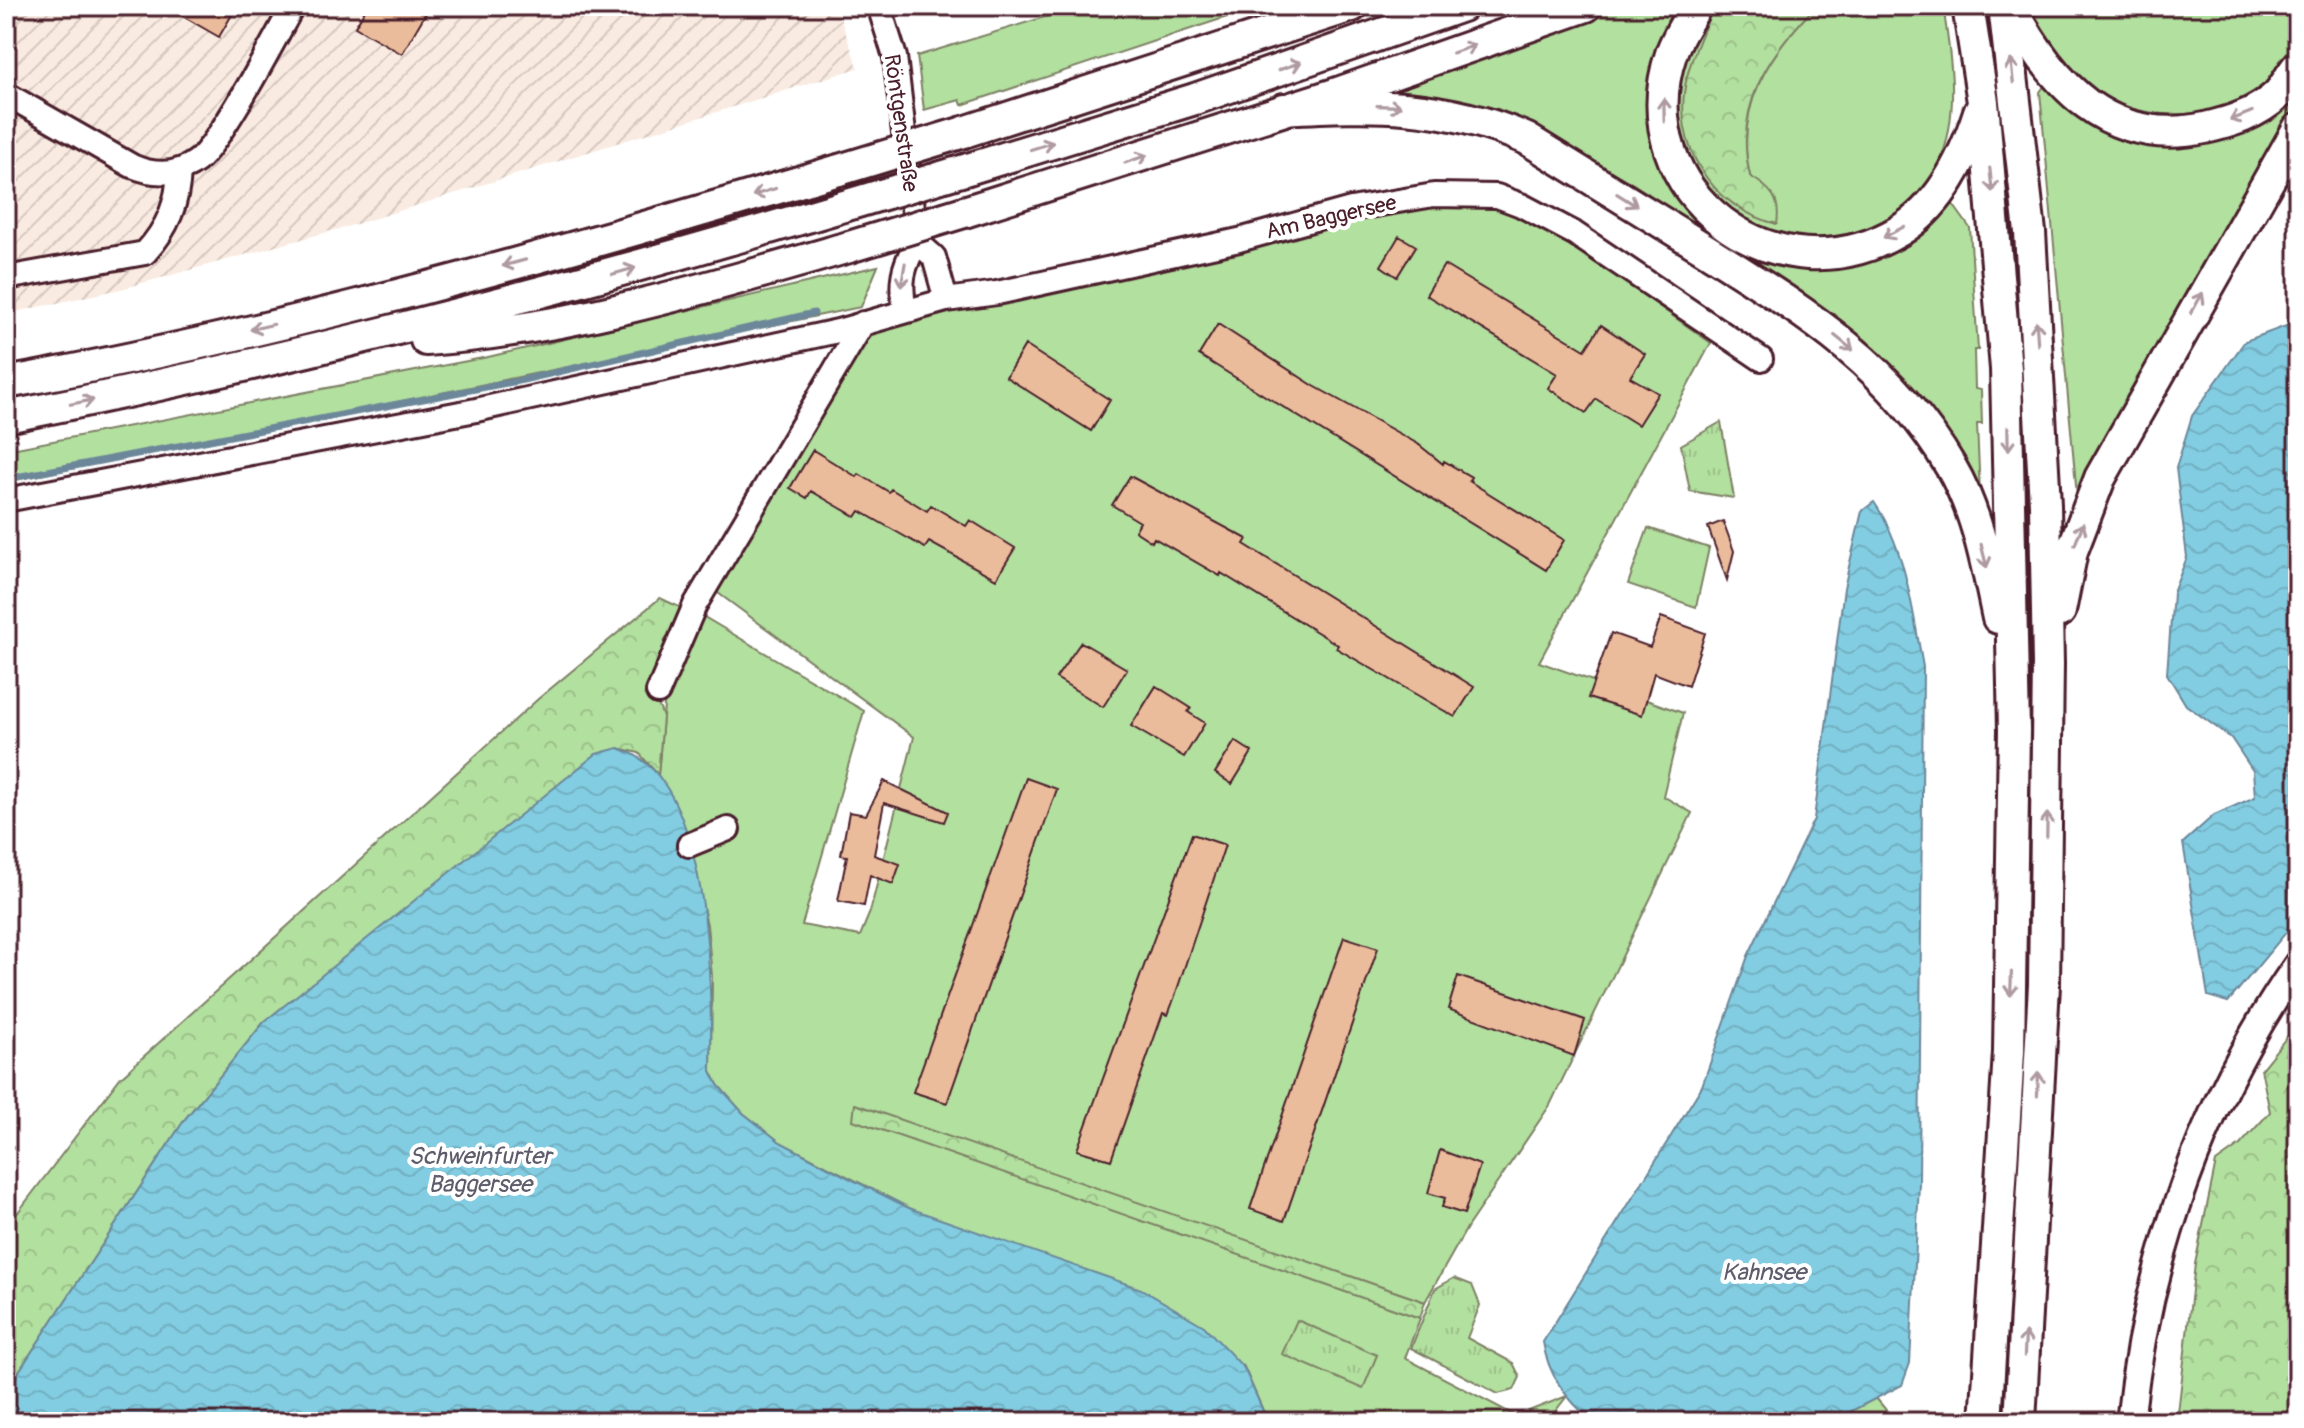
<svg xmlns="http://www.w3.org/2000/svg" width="2304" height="1428" viewBox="0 0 2304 1428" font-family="Pangolin,sans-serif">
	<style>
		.industrial { fill: url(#industrial-furrows) }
		.green { fill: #b2e09f; stroke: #7e8065; stroke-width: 2 }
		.forest { fill: url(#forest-crowns); stroke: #7e8065; stroke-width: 2 }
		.park { fill: url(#park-tufts); stroke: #7e8065; stroke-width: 2 }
		.water { fill: url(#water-waves); stroke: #6c8799; stroke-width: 2 }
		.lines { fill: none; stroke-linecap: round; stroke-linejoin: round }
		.stream { stroke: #6c8799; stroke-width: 7 }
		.building { fill: #ebbc9b; stroke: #4a1f2b; stroke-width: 2 }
		.minor-casing { stroke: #4a1f2b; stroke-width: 28 }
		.major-casing { stroke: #4a1f2b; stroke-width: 32 }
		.highway-casing { stroke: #4a1f2b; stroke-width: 36 }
		.minor { stroke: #fff; stroke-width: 22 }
		.major { stroke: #fff; stroke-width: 26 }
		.highway { stroke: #fff; stroke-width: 30 }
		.highway-bridge-casing { stroke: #4a1f2b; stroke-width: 36; stroke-linecap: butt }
		.highway-bridge { stroke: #fff; stroke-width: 30 }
		.oneway { stroke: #ae9aa0 }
		.labels { text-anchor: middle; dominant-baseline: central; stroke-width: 8; stroke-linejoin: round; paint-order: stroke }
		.street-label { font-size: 22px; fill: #4a1f2b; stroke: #fff }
		.water-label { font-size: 24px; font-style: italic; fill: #5e5c6b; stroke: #fff }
	</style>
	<defs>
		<pattern id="industrial-furrows" width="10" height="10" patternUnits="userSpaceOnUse" patternTransform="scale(2)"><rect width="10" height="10" fill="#f9ebe1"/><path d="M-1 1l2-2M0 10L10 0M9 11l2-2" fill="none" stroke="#d7c9c1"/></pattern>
		<pattern id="forest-crowns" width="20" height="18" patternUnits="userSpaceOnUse" patternTransform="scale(2)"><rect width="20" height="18" fill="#b2e09f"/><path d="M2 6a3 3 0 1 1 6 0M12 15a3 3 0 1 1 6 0" fill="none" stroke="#9bc089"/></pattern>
		<pattern id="park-tufts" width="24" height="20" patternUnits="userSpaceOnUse" patternTransform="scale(2)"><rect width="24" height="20" fill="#b2e09f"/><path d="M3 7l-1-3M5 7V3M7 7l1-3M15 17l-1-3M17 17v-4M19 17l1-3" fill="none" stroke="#9bc089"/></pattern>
		<pattern id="water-waves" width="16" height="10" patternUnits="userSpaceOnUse" patternTransform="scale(2)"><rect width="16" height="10" fill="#82cde2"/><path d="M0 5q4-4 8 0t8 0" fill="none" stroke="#72b0c2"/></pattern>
	</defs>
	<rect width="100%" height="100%" fill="#fff"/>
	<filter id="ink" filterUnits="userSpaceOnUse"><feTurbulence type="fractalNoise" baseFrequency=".0125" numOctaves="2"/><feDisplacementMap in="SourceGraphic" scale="16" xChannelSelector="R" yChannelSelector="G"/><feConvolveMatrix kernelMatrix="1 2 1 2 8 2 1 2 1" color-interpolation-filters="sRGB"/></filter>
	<g filter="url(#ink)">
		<path class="industrial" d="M6 6H836L858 68 357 224 121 289 6 314Z"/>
		<path class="green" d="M1081 6H1260L962 105 960 100 924 110 917 56Z
			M1622 6H1674C1652 51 1638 111 1659 160 1662 169 1670 178 1676 186 1683 197 1690 212 1700 221 1742 257 1799 277 1854 263 1876 257 1924 217 1946 203H1952L1970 228 1978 350H1974L1975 389 1981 390 1982 424H1977L1980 494 1916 394 1866 340 1831 314 1632 183 1498 109 1448 98 1377 90Z
			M1704 6H1719L1711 13 1686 79 1750 176C1734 106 1769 54 1816 6H1943C1951 58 1960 111 1940 162 1906 242 1803 258 1733 219 1713 208 1697 176 1688 156 1679 135 1670 108 1673 85 1678 59 1694 31 1704 6Z
			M2031 6H2298C2298 18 2301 37 2296 48 2288 66 2271 81 2254 91 2184 136 2084 114 2045 39 2039 28 2032 18 2031 6Z
			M2045 85 2138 139 2298 89V100L2096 453 2077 496 2040 92Z
			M1426 204H1490L1566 240 1711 343 1539 662 1683 713 1663 796 1692 813 1550 1105 1468 1226 1425 1302 855 1105 854 1120 1420 1318 1405 1358 1516 1416 1567 1396 1551 1417 1556 1422H1268L1244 1367 909 1208 780 1142 743 1113 718 1085 711 1071 712 976 707 925 689 845 658 775 666 682 700 617H704L864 711 802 925 860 936 870 912 914 737 718 593 717 574 866 332Z
			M878 266 861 307 6 482V450L488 357Z
			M1648 528 1709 548 1696 607 1628 584Z"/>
		<path class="forest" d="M1719 6H1816C1769 54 1733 106 1750 176 1771 189 1781 198 1777 224 1712 208 1670 145 1687 77 1692 55 1702 34 1711 13Z
			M660 598 692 613 650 684 663 717 658 775 639 753 618 748 264 1022 185 1119 6 1391V1228L120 1078 538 699Z
			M2298 1023V1422H2177L2195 1264 2216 1162 2240 1145 2270 1112 2261 1069Z
			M855 1104 1425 1302 1420 1318 853 1120Z
			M1876 1398 1896 1422H1830Z"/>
		<path class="park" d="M1721 422 1734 498 1690 491 1681 445Z
			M1454 1278 1472 1285 1480 1305 1467 1338 1513 1363 1520 1377 1514 1390 1498 1394 1411 1348 1435 1289Z
			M1297 1320 1377 1355 1363 1389 1282 1354Z"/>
		<path class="water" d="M2298 316V918L2228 1002 2208 996 2183 843 2214 815 2255 797 2253 771 2231 738 2186 705 2167 674 2173 593 2187 557 2176 468 2192 416 2245 341 2289 325Z
			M1874 502C1906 548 1913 613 1923 667L1919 1184 1910 1363 1902 1385 1830 1422H1594C1567 1401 1548 1375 1543 1342L1702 1086 1748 956 1814 819 1844 588 1862 511Z
			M618 748C713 774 712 992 711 1071L718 1085 743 1113 780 1142 847 1177 909 1208 1141 1289 1204 1326 1244 1368 1268 1422H6V1391L185 1119 264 1022 581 766 596 754Z"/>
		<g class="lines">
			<path class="stream" d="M6 479 523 380 814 313"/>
		</g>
		<path class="building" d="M165 6H237L219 37Z
			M367 6H430L402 54 355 27Z
			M1399 236 1416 246 1397 277 1381 266Z
			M1444 265 1585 350 1601 325 1645 354 1630 377 1658 393 1638 425 1596 399 1586 413 1548 388 1557 374 1426 295Z
			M1218 324 1314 386 1418 444 1443 464 1444 461 1471 477 1469 481 1564 540 1546 570 1199 355Z
			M1025 345 1110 400 1091 431 1006 377Z
			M813 450 857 477 859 474 889 492 891 489 927 511 931 505 966 526 970 520 1015 548 996 579 929 542 925 548 860 511 856 517 811 491 807 498 790 488Z
			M1130 476 1247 539 1244 544 1474 687 1455 717 1336 648 1338 645 1221 573 1220 576 1154 538 1152 542 1135 531 1140 522 1112 505Z
			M1723 521 1734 551 1727 580 1708 527Z
			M1661 617 1705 633 1688 686 1654 673 1642 715 1588 698 1611 633 1650 647Z
			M1081 642 1127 669 1103 707 1056 678Z
			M1156 686 1191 708 1188 712 1205 723 1184 757 1131 726Z
			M1235 741 1252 752 1232 784 1215 773Z
			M1026 778 1057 789 947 1103 913 1092Z
			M884 781 948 812 944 822 884 803 874 855 900 864 893 884 870 875 864 906 838 901 847 856 841 855 849 812 866 815Z
			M1192 834 1225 845 1175 996 1168 1015 1163 1013 1111 1160 1077 1150Z
			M1344 937 1378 948 1284 1221 1250 1209Z
			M1458 976 1585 1020 1574 1056 1448 1009Z
			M1440 1150 1480 1165 1464 1214 1442 1207 1445 1198 1428 1193Z"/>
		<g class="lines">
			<defs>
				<path id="minor" d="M879 6 895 57 917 242C903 266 899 282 905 310
					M6 94 132 166C153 175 177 176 197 161 221 142 275 38 293 6
					M917 242 934 257 946 300
					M6 278 145 253C168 228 178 203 179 170
					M6 500 476 410 838 331 946 300 997 293 1239 240 1351 209 1434 195 1497 196 1521 205 1574 233 1761 359
					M658 692 695 605 863 323
					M689 845 728 829"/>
				<path id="major" d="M2130 1422C2147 1259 2204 1098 2298 964"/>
				<path id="highway" d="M1696 6C1688 21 1676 38 1671 54 1625 193 1777 304 1899 231 1941 206 1965 156 1979 112
					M1968 6 1983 102 2006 369 2014 730 2009 1052 1986 1422
					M2004 6 2030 232 2045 505 2048 664 2044 985 2020 1422
					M2011 7C2052 85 2109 148 2205 128 2231 122 2257 114 2277 95 2285 87 2290 75 2298 66
					M1284 109C1373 104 1443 102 1527 139 1587 176 1648 214 1708 251 1806 313 1891 365 1951 467 1978 513 1987 567 1998 618
					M964 132 1352 6
					M968 169 1195 99 1462 6
					M964 212 1335 94 1586 6
					M426 340C569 330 711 287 849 247
					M6 383C288 331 565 252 839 170
					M6 417C289 361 567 289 844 206
					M2060 611 2072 551 2100 478 2298 129"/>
			</defs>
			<use href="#minor" class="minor-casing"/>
			<use href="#major" class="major-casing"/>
			<use href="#highway" class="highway-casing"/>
			<use href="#minor" class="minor"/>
			<use href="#major" class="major"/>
			<use href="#highway" class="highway"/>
			<defs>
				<path id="highway-bridge" d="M839 170 964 132
					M844 206 968 169
					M849 247 964 212"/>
			</defs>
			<use href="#highway-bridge" class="highway-bridge-casing"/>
			<use href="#highway-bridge" class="highway-bridge"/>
		</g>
		<defs><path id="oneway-shaft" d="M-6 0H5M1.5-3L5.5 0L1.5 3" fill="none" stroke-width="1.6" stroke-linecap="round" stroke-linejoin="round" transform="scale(2)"/></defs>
		<g class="oneway">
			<use href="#oneway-shaft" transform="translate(1464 49) rotate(-19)"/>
			<use href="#oneway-shaft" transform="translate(1290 66) rotate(-19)"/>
			<use href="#oneway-shaft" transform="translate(2012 71) rotate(-96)"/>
			<use href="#oneway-shaft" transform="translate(1389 106) rotate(2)"/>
			<use href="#oneway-shaft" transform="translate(1664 110) rotate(-91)"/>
			<use href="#oneway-shaft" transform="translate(2241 116) rotate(158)"/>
			<use href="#oneway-shaft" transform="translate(1042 146) rotate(-17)"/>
			<use href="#oneway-shaft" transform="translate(1136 159) rotate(-19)"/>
			<use href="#oneway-shaft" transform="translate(1991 180) rotate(84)"/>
			<use href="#oneway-shaft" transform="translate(764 192) rotate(163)"/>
			<use href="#oneway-shaft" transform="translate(1627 200) rotate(32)"/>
			<use href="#oneway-shaft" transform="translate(1894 232) rotate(152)"/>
			<use href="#oneway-shaft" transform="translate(514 263) rotate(165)"/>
			<use href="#oneway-shaft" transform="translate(624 271) rotate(-16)"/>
			<use href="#oneway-shaft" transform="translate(903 275) rotate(100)"/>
			<use href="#oneway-shaft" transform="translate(2197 303) rotate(-61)"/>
			<use href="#oneway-shaft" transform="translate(262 327) rotate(167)"/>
			<use href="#oneway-shaft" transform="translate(2037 333) rotate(-94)"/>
			<use href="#oneway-shaft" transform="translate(1844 343) rotate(39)"/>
			<use href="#oneway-shaft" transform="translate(82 402) rotate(-11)"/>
			<use href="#oneway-shaft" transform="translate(2008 439) rotate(89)"/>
			<use href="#oneway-shaft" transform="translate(2079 534) rotate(-69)"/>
			<use href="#oneway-shaft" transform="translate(1984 556) rotate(76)"/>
			<use href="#oneway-shaft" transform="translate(2047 825) rotate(-89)"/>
			<use href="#oneway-shaft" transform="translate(2011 984) rotate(92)"/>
			<use href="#oneway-shaft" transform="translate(2038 1084) rotate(-87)"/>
			<use href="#oneway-shaft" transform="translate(2025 1344) rotate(-87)"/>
		</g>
	</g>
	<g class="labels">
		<g class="street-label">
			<text transform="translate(901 123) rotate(82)">Röntgenstraße</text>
			<text transform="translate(1331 217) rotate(-13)">Am Baggersee</text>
		</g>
		<g class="water-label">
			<text x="480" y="1156">Schweinfurter<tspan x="480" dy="28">Baggersee</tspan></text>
			<text x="1764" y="1272">Kahnsee</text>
		</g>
	</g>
	<rect width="2304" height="1428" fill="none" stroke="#fff" stroke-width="32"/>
	<rect x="16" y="16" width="2272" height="1396" fill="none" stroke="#4a1f2b" stroke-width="3" filter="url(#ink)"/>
</svg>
